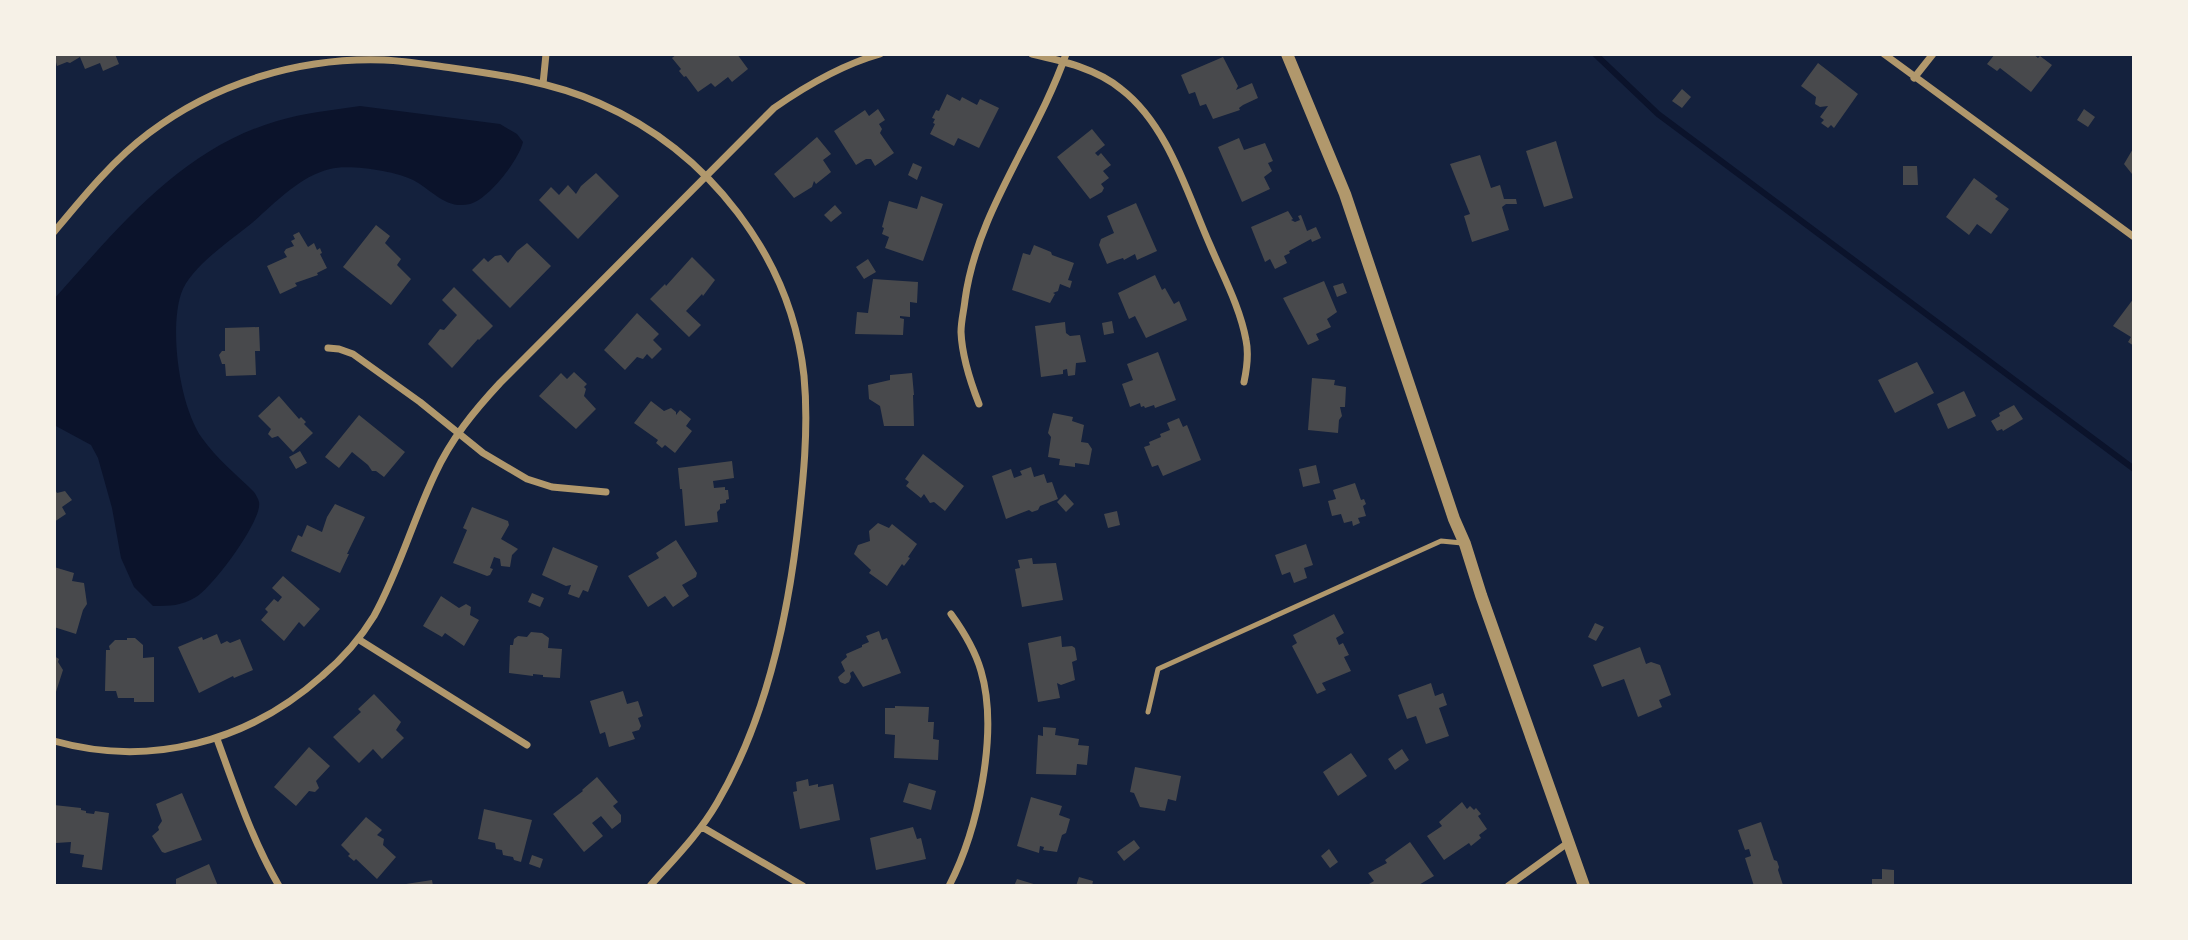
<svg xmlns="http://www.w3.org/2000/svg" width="2188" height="940" viewBox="0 0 2188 940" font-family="'Fira Sans Condensed',sans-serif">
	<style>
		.water { fill: #0b132b }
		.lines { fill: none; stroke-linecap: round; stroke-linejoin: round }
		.stream { stroke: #0b132b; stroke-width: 6 }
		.building { fill: #48494c }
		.service { stroke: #b1986c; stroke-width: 5 }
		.minor { stroke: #b1986c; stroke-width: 7 }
		.tertiary { stroke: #b1986c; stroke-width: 12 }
	</style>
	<rect width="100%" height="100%" fill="#14213d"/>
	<path class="water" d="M360 106 500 124 517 134 523 142C519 160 488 200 470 204 446 210 432 190 413 180 395 171 349 164 330 169 300 176 274 204 252 223 230 241 190 267 181 294 169 331 180 407 202 438 216 458 237 475 254 492 256 495 258 498 259 502 263 520 212 588 196 597 181 606 170 606 153 606L134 587 121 558 112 508 98 458 91 445 54 425V299C118 228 181 149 277 121 304 113 332 110 360 106Z"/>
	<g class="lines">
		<path class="stream" d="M1595 54 1658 114 2134 469"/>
	</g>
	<path class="building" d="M54 54H115L119 64 103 71 100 63 85 69 80 57 70 63 67 62 57 66Z
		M677 54H737L748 69 732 82 728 77 715 87 711 83 698 92 686 76 684 77 679 71 681 69 672 58Z
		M1995 54H2033L2038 58 2040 56 2052 65 2031 92 2000 68 1997 71 1987 64Z
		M1223 57 1238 86 1236 90 1252 83 1258 98 1243 105 1239 108 1240 110 1213 119 1206 104 1200 106 1195 92 1189 94 1181 75Z
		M1818 63 1858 94 1834 128 1831 125 1828 128 1821 123 1824 120 1820 117 1828 106 1820 107 1815 104 1816 97 1801 86Z
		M1682 89 1691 97 1682 108 1672 101Z
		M947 94 960 101 962 97 977 105 980 99 999 108 979 148 958 138 954 146 930 134 935 124 933 123 935 119 932 118 936 110 939 111Z
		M878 109 885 120 879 124 882 129 880 133 894 153 875 166 871 159H866L856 165 834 131 865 110 869 116Z
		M2084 109 2095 117 2088 127 2077 120Z
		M1092 129 1105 145 1095 153 1098 156 1101 153 1111 165 1103 171 1109 178 1101 184 1104 188 1102 192 1090 199 1057 157Z
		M817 137 831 154 823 160 831 172 816 184 814 181 812 187 794 198 774 174Z
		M1239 138 1244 150 1265 143 1273 161 1268 163 1272 171 1264 177 1270 189 1242 202 1218 147Z
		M1556 141 1573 198 1544 207 1526 151Z
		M2134 147V171L2132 174 2124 164Z
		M1480 155 1491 188 1500 185 1504 199H1516L1517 204H1506L1502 207 1509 230 1472 242 1464 216 1470 214 1450 164Z
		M913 163 922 167 917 180 908 175Z
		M1903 166H1917L1918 185H1903Z
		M596 173 619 196 578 239 539 200 551 187 559 195 568 185 576 194 581 186Z
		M1974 178 1998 196 1995 199 2009 209 1991 234 1977 224 1969 235 1946 217Z
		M921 196 943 204 923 261 885 248 889 237 882 234 884 228 882 227 889 201 917 209Z
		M1136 203 1157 251 1137 260 1135 254 1124 260 1123 258 1117 260 1107 264 1099 245 1101 239 1114 233 1107 216Z
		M835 205 842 213 831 222 824 215Z
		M1288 211 1293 219 1291 220 1295 222 1300 220 1298 216 1301 215 1307 231 1316 227 1321 238 1312 242 1311 239 1289 251 1290 253 1284 256 1287 263 1275 269 1270 259 1265 262 1251 227Z
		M376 225 390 236 385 243 401 259 397 265 411 279 391 305 343 267Z
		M299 232 308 247 314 243 317 250 320 248 322 253 320 254 327 268 317 273 318 275 295 283 297 286 280 294 267 266 287 257 284 252 286 249 294 246 291 241 295 239 293 235Z
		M527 243 551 266 510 308 472 270 484 258 488 262 495 256 501 255 508 263 517 251Z
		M1034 245 1051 252 1052 255 1074 263 1068 280 1072 281 1070 288 1060 284 1058 291 1053 293 1055 294 1050 303 1012 290 1023 253 1030 255Z
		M692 257 715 280 703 296 702 294 686 311 701 325 689 337 650 299 665 284 666 286Z
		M868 259 876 272 864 279 856 267Z
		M1155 275 1162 290 1165 288 1174 304 1179 301 1187 320 1146 338 1135 316 1129 319 1118 293Z
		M873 279 918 282 917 303 910 302V317L900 316V318L904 319 903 335 855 334 857 312 868 313Z
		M1324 281 1337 312 1327 319 1331 327 1316 334 1319 340 1308 345 1283 298Z
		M1343 283 1347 293 1337 297 1333 286Z
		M454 287 493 326 479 340 478 339 452 368 428 344 440 329 444 330 457 315 442 300Z
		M2134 298V346L2128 342 2131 337 2113 326Z
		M637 313 659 334 653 340 662 349 652 359 647 354 643 359 637 357 625 370 604 350Z
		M1112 321 1114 333 1104 335 1102 323Z
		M1065 322 1066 333 1070 336 1080 335 1086 362 1076 363 1075 375 1068 376 1067 369 1063 370V374L1041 377 1035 326Z
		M259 327 260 351H255L256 375 226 376 225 364H222L219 355 222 351H225V328Z
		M1158 352 1176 400 1155 408 1154 405 1145 408 1144 406 1141 407 1140 403 1130 407 1122 384 1133 380 1127 364Z
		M1917 362 1934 393 1895 413 1878 380Z
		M574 372 587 384 584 387 586 389 584 396 596 409 576 429 539 396 561 373 567 379Z
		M912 373 914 395H913L914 426H884L880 406 869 399 868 385 890 380V375Z
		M1312 378 1335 380 1334 385 1346 387 1345 407H1340L1342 416 1339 420 1338 433 1308 430Z
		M1964 391 1976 416 1948 429 1937 404Z
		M279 396 299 419 301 417 306 422 304 424 313 433 293 452 278 436 272 438 268 434 271 429 258 416Z
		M651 401 664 411 671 408 676 412V415L680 410 691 419 686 426 692 431 675 453 665 445 662 448 656 443 658 440 634 423Z
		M2014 405 2023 419 2003 431 2002 429 1997 431 1991 421 2000 416 1999 413Z
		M1053 413 1073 417 1072 421 1084 425 1081 442 1088 443 1092 449 1089 465 1075 463V467L1059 465 1060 459 1048 457 1051 437 1048 433Z
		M359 415 405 452 384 477 376 471H372L368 465 352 452 339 468 325 457Z
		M1179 418 1183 427 1187 425 1201 460 1163 476 1158 465 1152 467 1144 447 1150 445 1149 442 1161 437 1160 434 1170 430 1167 423Z
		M300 451 307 463 296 469 289 457Z
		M923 454 964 486 945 511 934 502 930 503 924 494 921 498 906 486 909 482 905 479Z
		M732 461 734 478 713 481 714 488 725 487V490H728L729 499 726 500V503L720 504V509L717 512 718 522 685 526 682 489H680L678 468Z
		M1316 465 1320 483 1303 487 1299 469Z
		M1031 467 1034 477 1044 474 1047 483 1052 482 1058 499 1040 506 1038 510 1032 512 1029 510 1006 519 992 476 1011 469 1014 478 1022 475 1020 471Z
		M1355 483 1361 500 1364 499 1366 504 1363 506 1366 516 1358 518 1360 523 1353 526 1352 521 1344 523 1341 514 1332 516 1328 501 1336 499 1333 490Z
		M54 488 57 493 65 491 72 500 62 507 66 514 54 522Z
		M1065 494 1074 504 1066 512 1057 502Z
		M335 504 365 517 347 554H349L340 573 291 551 298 535 302 537 307 525 322 532 327 517Z
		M472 507 508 521 509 525 501 539 518 549 512 555 510 567 501 566 500 559 494 557 490 568 493 569 490 575 487 576 453 563 467 530 463 528Z
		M1117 511 1120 525 1108 528 1104 514Z
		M878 523 889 528 892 524 917 544 908 557 910 558 904 566 902 564 887 586 869 573 871 570 854 554 858 545 870 541 869 531Z
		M676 540 697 573 696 577 682 585 689 596 673 607 665 596 648 607 628 576 659 558 656 553Z
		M1306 544 1313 565 1304 568 1307 578 1294 583 1290 572 1282 575 1275 555Z
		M553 547 598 566 588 592 583 590 579 598 568 594 571 585 566 586 542 575Z
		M1032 558 1033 564 1056 563 1063 600 1022 607 1015 569 1020 568 1018 560Z
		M54 567 74 573 72 581 84 583 87 604 83 610 76 634 54 627Z
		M283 576 320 609 304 627 299 622 284 641 261 620 268 612 265 609 274 599 278 602 282 597 272 588Z
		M532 593 544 598 540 607 528 602Z
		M441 596 459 608 466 604 471 607 470 615 479 620 464 646 445 633 442 637 423 626Z
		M1334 614 1344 633 1336 638 1339 645 1343 643 1349 655 1344 657 1351 671 1322 683 1326 690 1317 694 1292 646 1297 643 1293 635Z
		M1595 623 1604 627 1596 641 1588 637Z
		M879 631 882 640 887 638 901 673 863 687 853 671 850 673 851 677 849 682 845 684 840 682 838 677 845 671 841 662 847 657 846 654 862 647V645L869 642 866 636Z
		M531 632 542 633 549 638 548 648 562 649 560 678 543 677V675L533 674V676L509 673 510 645H513L514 639 518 636 527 637Z
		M217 634 221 644 227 641 230 643 240 639 253 670 234 678 233 676 199 693 178 647 202 637 203 640Z
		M1061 636 1062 647 1072 646 1075 648 1077 660 1072 662 1075 680 1061 685 1057 683 1060 698 1038 702 1028 643Z
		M127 638H135L143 645V658L154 657V702H134V698H118L116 691H105L106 650H110L109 646 115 640H127Z
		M1640 647 1646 664 1651 662 1660 665 1671 695 1659 700 1662 707 1638 717 1624 679 1602 687 1593 665Z
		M54 656 59 659 58 662 63 670 55 695Z
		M1431 683 1435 696 1443 693 1447 705 1439 708 1449 736 1426 744 1416 716 1407 719 1398 695Z
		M623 691 627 704 638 701 643 716 638 718 641 726 639 730 632 732 635 739 609 747 605 732 600 734 590 701Z
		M374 694 401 722 396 730 404 738 382 759 373 749 359 763 333 737 361 712 358 709Z
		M895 706 929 707 928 722H934L933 739 939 740 938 760 894 758 895 735 885 734V708H895Z
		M1043 727 1056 728 1055 735 1079 739 1078 745 1089 746 1087 765 1077 764 1076 775 1036 774 1038 735 1043 736Z
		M309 747 330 766 316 781 319 788 315 792 309 791 296 806 274 787Z
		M1402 749 1409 760 1395 770 1388 759Z
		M1351 753 1367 776 1338 796 1323 772Z
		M1135 767 1181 776 1176 801 1168 799 1165 811 1140 807 1134 793 1130 792Z
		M597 777 618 802 613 806 621 815V822L612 829 601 816 592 823 603 836 584 852 553 814 583 791 582 790Z
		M808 779 809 786 818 784V787L833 784 840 820 800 829 793 792 797 791 796 782Z
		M909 783 936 791 931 810 903 802Z
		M182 793 202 840 165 853 162 852 152 836 159 830 158 827 162 821 156 804Z
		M1031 797 1062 806 1059 815 1070 819 1066 833 1062 835 1057 852 1043 850 1044 847 1040 846 1039 853 1017 846Z
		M1462 802 1467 809 1470 806 1474 810 1476 808 1481 814 1478 816 1487 829 1479 835 1481 838 1471 846 1469 843 1444 860 1427 836 1442 826 1439 822Z
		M54 805 81 808V810L86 811V813L94 814 95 811 109 813 102 870 82 867 84 855 70 853 71 842 56 843 54 840Z
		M484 809 532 820 521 862 514 860 513 857 503 855 502 850 496 849 495 843 478 839Z
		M366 817 382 830 377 835 384 839 383 845 396 857 377 879 356 859 354 861 348 856 350 854 341 845Z
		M1761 822 1774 860 1777 861 1779 867 1778 870 1783 885 1780 886H1754L1745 858 1751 856 1749 849 1745 850 1738 830Z
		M913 827 917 839 921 838 926 859 876 870 870 838Z
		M1134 840 1140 848 1124 861 1117 852Z
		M1410 842 1434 876 1417 886H1370L1369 884 1374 881 1368 873 1387 863 1385 860Z
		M1329 849 1338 862 1330 868 1321 856Z
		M532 855 543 859 540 868 529 864Z
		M209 864 218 886H176V879Z
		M1882 869 1894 870V886H1872V879H1882Z
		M1079 877 1093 881 1092 886H1076Z
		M1017 879 1037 885 1036 886H1014Z
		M432 880 433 886H407L406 884Z"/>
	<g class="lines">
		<path class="service" d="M1148 712 1158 669 1441 541 1462 543"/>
		<path class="minor" d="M1032 54C1063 61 1097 69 1121 89 1168 125 1187 193 1210 245 1223 276 1240 307 1246 340 1249 354 1247 368 1244 382
			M1884 54 2134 237
			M1914 78 1933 54
			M543 84 546 54
			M54 232C83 197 113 160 149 133 215 83 300 57 384 60 406 61 429 65 452 68 502 75 552 82 599 103 708 151 791 256 804 376 809 429 803 483 797 535 786 627 764 723 717 803 699 834 674 859 650 886
			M328 348 339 349 353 354 420 402 483 453 527 479 552 487 606 492
			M979 404C970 381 962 357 961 332 961 321 964 310 965 300 977 211 1037 138 1066 54
			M358 639 527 745
			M217 739C235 788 252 840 279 886
			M54 741C150 768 248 742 322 676 342 659 360 639 374 616 399 571 413 520 435 474 451 439 474 411 500 383L774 108C807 85 841 65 880 54
			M702 827 803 886
			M949 886C978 830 999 732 981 671 975 650 964 632 951 614
			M1508 886 1569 842"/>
		<path class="tertiary" d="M1287 54 1345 194 1454 519 1465 544 1481 595 1584 886"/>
	</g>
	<rect width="2188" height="940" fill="none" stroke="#f6f1e7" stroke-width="112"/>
</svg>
